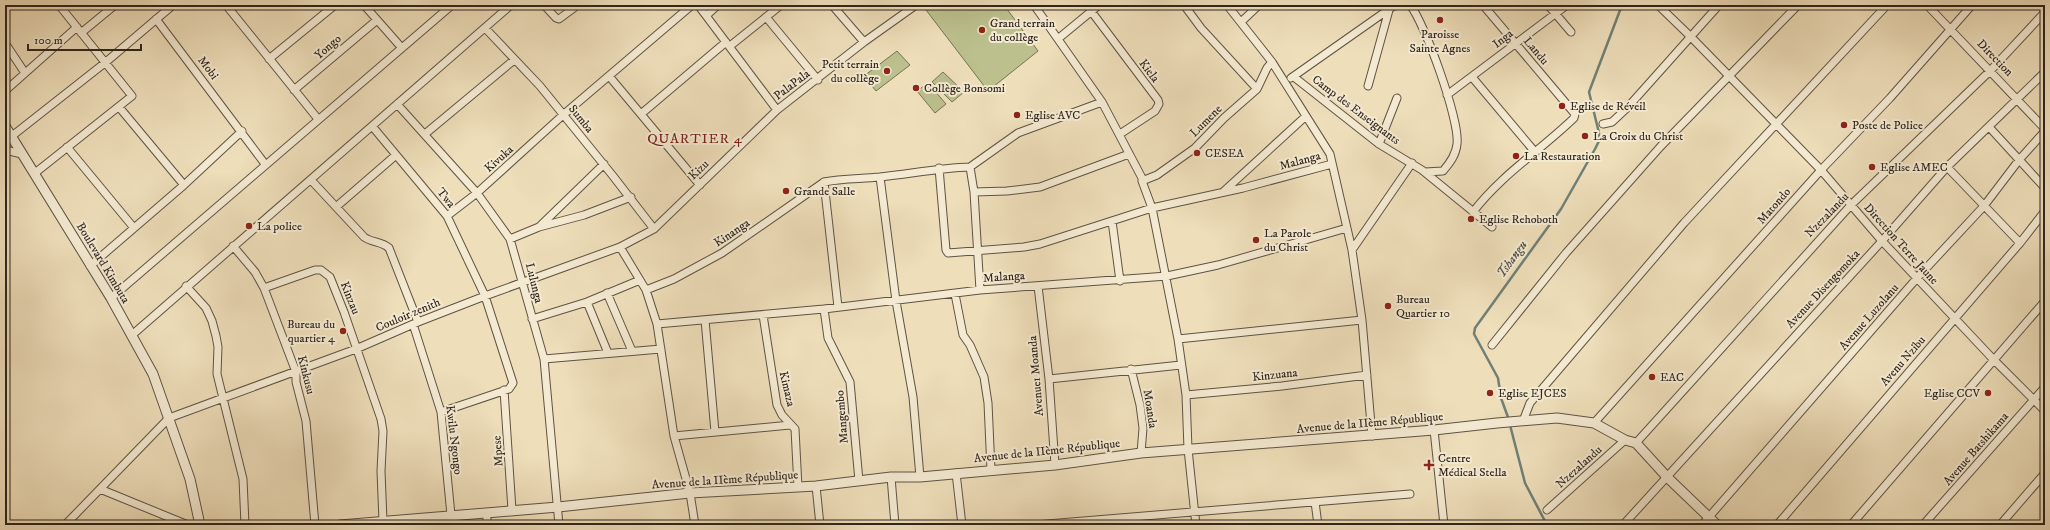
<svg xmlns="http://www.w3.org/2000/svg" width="2050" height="530" viewBox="0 0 2050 530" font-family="'IM FELL DW Pica',serif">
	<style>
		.green { fill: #bbc08d; stroke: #757255 }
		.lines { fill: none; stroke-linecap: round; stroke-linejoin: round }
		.stream { stroke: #6f8075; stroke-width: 2.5 }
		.minor-casing { stroke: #5f5344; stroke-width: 9 }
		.tertiary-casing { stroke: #5f5344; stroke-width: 11 }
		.minor { stroke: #f4ead2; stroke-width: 7 }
		.tertiary { stroke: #f4ead2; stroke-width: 9 }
		.poi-dot { fill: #8f2418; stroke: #f4ead2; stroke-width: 1.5 }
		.labels { text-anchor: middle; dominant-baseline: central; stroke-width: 4; stroke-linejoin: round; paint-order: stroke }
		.poi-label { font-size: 12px; fill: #2f251d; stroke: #f4ead2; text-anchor: start }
		.street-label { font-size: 12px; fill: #2f251d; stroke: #f4ead2 }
		.water-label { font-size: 13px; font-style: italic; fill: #4f5249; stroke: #f4ead2 }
		.quarter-label { font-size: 14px; letter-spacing: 1px; fill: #7a1f14; stroke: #f4ead2 }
	</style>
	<rect width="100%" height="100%" fill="#eedeba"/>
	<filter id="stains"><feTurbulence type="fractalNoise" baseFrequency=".005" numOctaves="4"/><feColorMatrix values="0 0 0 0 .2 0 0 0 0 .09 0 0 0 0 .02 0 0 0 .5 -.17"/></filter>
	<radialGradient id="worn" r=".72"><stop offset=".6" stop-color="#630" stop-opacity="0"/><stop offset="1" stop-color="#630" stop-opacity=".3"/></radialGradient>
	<path class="green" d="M932 5H1004L1038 51 988 91 926 10Z
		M897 51 910 65 876 91 864 76Z
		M943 72 964 92 952 102 932 82Z
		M928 83 946 104 935 113 917 91Z"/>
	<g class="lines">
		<path class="stream" d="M1509 420 1501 398 1498 378 1474 334 1475 328 1561 209 1595 149 1599 141V133L1589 92 1622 5
			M1510 425 1525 483 1547 525"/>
		<defs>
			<path id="minor" d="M226 5 318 119
				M364 5 401 47
				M544 5 556 18 559 19 578 5
				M698 5 777 110
				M832 5 864 42
				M1034 5 1102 102 1142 178V181L1152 208 1178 339 1186 395 1188 449 1196 525
				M1184 5 1201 28 1257 89
				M1227 5 1272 62 1330 154 1352 250 1362 320 1372 436
				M1410 5C1425 23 1460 121 1457 144 1456 155 1450 163 1443 171L1425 172
				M1548 5 1571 32
				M1658 5 1691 37 1821 170 1882 241 1993 359 2045 411
				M1927 5 2045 129
				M230 10 236 5
				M1091 11 1158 100 1159 104 1155 111 1120 134
				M707 15 718 5
				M766 17 818 80
				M156 19 265 164
				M1241 22 1259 5
				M485 28 540 86 613 176 654 229
				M81 33 115 5
				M1059 38 1099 5
				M5 43 25 73
				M730 46 781 5
				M269 59 335 5
				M609 76 700 185
				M1294 77 1379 144 1422 170 1492 227
				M1472 77 1535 152
				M1291 78 1395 5
				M1368 86 1389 10
				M294 90 377 20
				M5 91 77 27
				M1447 95 1567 5
				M397 104 477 193 510 239 544 359 559 525
				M119 107 184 185
				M641 114 726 42
				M1603 124 1612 122 1627 108 1719 5
				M372 126 447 216 485 296 513 383 509 389 441 412
				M1990 128 2045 188
				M425 134 514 60
				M12 136 106 62 173 5
				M1379 144 1397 98
				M67 147 134 228
				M5 150 22 154
				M970 167 1018 133 1102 102
				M970 167 974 192 980 290
				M1947 167 2020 243
				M939 168 946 250 948 253 1024 247 1040 244 1152 208 1243 188 1332 164
				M35 173 132 96 59 5
				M880 177 896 301 913 397 920 477
				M311 180 364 237C372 243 381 241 389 248L418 322
				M1142 181 1157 175 1195 148 1224 118 1257 89 1267 68 1272 62
				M824 182 838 307
				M974 192 1007 191 1040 187 1129 154
				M1223 192 1306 116
				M336 207 396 155
				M1473 212C1501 175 1541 150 1574 118L1575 114 1483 5
				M447 216 477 193 563 115 692 5
				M1112 221 1120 281
				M539 227 604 164
				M510 239 539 227 584 215 631 197
				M233 246 255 272 264 288 296 372V382L306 421 315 525
				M620 247 646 290 657 324 674 436 690 493 695 525
				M1352 250 1412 163
				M90 266 184 185 242 131
				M186 286 206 308 212 321 216 336 218 347 217 374 243 479 245 525
				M1038 286 1049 379 1055 465
				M264 288 315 270H321L330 277 344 312 381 419 383 431 381 471 383 521
				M646 290 674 279 722 253 824 182C842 178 861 179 880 177 910 174 939 168 970 167
				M607 293 632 351
				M955 294 963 335 970 345 984 377 988 403 991 470
				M111 298 452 5
				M587 302 608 353
				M824 309 828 338 850 382 859 481
				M763 315 777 405 782 415 795 429 798 487
				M532 319 587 302 640 280
				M705 320 715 432
				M413 324 441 412 451 515
				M657 324 824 309 980 290 1167 276 1218 265 1347 228
				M132 335 511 5
				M1178 339 1362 320
				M1492 345 1566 253 1661 146 1798 5
				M544 359 661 349
				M1131 369 1140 405 1143 428 1141 453
				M1049 379 1181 365
				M504 390 512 510
				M1186 395 1282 386 1367 375
				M1523 421 1530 403 1684 223 1887 5
				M1594 423 1821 170 1890 98 1972 5
				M1434 430 1444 525
				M674 436 790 425
				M1636 443 1851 205 1991 70 2045 12
				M956 473 962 525
				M891 477 895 525
				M816 486 820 525
				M100 489 188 525
				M1315 502 1318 525
				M1547 510 1625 440
				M486 513 488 525
				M65 525 169 418 356 349 418 322 485 296 620 247 654 229 777 110 864 42 916 5
				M1035 525 1410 494
				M1623 525 1882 241 1947 167 2045 72
				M1702 525 1917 278 1984 206 2019 160 2045 131
				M1777 525 2020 243 2045 211
				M1851 525 2045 301
				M1923 525 2045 387
				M2000 525 2045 473"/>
			<path id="tertiary" d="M5 126 111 298 153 374 190 479 200 525
				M340 525 558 507 690 493 816 486 891 477H920L1055 465 1141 453 1434 430 1497 423 1557 418 1594 423 1625 440 1636 443 1667 477 1717 525"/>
		</defs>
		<use href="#minor" class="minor-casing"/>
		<use href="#tertiary" class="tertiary-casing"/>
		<use href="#minor" class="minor"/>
		<use href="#tertiary" class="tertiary"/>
	</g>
	<g class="poi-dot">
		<circle cx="1440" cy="20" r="4"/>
		<circle cx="982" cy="30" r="4"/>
		<circle cx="887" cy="71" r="4"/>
		<circle cx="916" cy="88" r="4"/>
		<circle cx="1562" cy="106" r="4"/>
		<circle cx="1017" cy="115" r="4"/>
		<circle cx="1844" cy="125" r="4"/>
		<circle cx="1585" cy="136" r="4"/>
		<circle cx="1197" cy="153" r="4"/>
		<circle cx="1516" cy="156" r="4"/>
		<circle cx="1872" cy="167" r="4"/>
		<circle cx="786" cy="191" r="4"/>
		<circle cx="1471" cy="219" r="4"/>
		<circle cx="249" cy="226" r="4"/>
		<circle cx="1256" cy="240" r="4"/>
		<circle cx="1388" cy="306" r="4"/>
		<circle cx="343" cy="331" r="4"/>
		<circle cx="1652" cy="377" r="4"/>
		<circle cx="1490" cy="393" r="4"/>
		<circle cx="1988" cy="393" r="4"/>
		<path d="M1427 459h4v4h4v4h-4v4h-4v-4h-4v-4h4z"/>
	</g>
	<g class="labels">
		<g class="poi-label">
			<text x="990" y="23">Grand terrain<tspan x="990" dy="14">du collège</tspan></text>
			<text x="1440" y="34" text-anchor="middle">Paroisse<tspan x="1440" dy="14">Sainte Agnes</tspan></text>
			<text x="879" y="64" text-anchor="end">Petit terrain<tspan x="879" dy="14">du collège</tspan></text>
			<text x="924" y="88">Collège Bonsomi</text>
			<text x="1570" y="106">Eglise de Réveil</text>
			<text x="1025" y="115">Eglise AVC</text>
			<text x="1852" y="125">Poste de Police</text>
			<text x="1593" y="136">La Croix du Christ</text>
			<text x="1205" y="153">CESEA</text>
			<text x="1524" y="156">La Restauration</text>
			<text x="1880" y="167">Eglise AMEC</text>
			<text x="794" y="191">Grande Salle</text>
			<text x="1479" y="219">Eglise Rehoboth</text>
			<text x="257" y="226">La police</text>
			<text x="1264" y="233">La Parole<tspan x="1264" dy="14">du Christ</tspan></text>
			<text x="1396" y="299">Bureau<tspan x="1396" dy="14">Quartier 10</tspan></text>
			<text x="335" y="324" text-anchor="end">Bureau du<tspan x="335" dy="14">quartier 4</tspan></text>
			<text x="1660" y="377">EAC</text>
			<text x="1498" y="393">Eglise EJCES</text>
			<text x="1980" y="393" text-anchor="end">Eglise CCV</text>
			<text x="1438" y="458">Centre<tspan x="1438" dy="14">Médical Stella</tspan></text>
		</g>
		<g class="street-label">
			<text transform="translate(1503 39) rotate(-38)">Inga</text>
			<text transform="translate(328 47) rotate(-41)">Yongo</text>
			<text transform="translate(1536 51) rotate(50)">Landu</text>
			<text transform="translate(1995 58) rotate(46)">Direction</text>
			<text transform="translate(208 68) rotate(53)">Mobi</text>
			<text transform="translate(1149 71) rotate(53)">Kiela</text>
			<text transform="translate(792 85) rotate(-37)">PalaPala</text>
			<text transform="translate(1356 110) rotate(37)">Camp des Enseignants</text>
			<text transform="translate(581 119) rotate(51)">Sumba</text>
			<text transform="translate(1206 121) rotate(-45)">Lumene</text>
			<text transform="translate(499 159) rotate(-42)">Kivuka</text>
			<text transform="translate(1300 161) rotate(-15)">Malanga</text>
			<text transform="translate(699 170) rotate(-44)">Kizu</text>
			<text transform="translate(446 198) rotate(51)">Twa</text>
			<text transform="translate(1774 206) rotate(-49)">Matondo</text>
			<text transform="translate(1827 215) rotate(-46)">Nzezalandu</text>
			<text transform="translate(732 233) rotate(-34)">Kinanga</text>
			<text transform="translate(1901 244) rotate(48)">Direction Terre Jaune</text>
			<text transform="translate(103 263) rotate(59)">Boulevard Kimbuta</text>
			<text transform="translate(1004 277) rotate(-4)">Malanga</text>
			<text transform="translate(534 283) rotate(76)">Lulunga</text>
			<text transform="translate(1823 289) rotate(-47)">Avenue Disengomoka</text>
			<text transform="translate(350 298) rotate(68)">Kinzau</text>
			<text transform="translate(408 315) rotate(-23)">Couloir zenith</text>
			<text transform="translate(1869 317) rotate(-49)">Avenue Luzolanu</text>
			<text transform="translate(1903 361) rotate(-49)">Avenu Nzibu</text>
			<text transform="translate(306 375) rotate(76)">Kinkusu</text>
			<text transform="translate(1275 375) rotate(-6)">Kinzuana</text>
			<text transform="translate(1036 376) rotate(-95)">Avenue1 Moanda</text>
			<text transform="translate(787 389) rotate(77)">Kimaza</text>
			<text transform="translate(1150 409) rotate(81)">Moanda</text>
			<text transform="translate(842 417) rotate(-95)">Mangembo</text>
			<text transform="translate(1370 423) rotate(-5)">Avenue de la IIème République</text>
			<text transform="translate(454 440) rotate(83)">Kwilu Ngongo</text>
			<text transform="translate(1976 449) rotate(-49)">Avenue Batshikama</text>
			<text transform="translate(498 451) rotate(-94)">Mpese</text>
			<text transform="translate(1047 451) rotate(-6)">Avenue de la IIème République</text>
			<text transform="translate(1579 467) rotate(-42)">Nzezalandu</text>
			<text transform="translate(725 480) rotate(-4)">Avenue de la IIème République</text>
		</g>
		<g class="water-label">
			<text transform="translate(1512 259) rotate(-54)">Tshangu</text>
		</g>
		<g class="quarter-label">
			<text x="695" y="139">QUARTIER 4</text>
		</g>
	</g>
	<rect width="2050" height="530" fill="none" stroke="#eedeba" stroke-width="20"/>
	<rect x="6" y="6" width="2038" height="518" fill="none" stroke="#2f251d" stroke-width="2"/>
	<rect x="10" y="10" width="2030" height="510" fill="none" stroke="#2f251d"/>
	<path d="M28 44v6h113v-6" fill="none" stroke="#2f251d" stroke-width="2"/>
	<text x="34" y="44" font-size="12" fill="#2f251d" stroke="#f4ead2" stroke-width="3" paint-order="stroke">100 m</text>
	<rect width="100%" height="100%" filter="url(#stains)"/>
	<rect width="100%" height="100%" fill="url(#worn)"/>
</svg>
